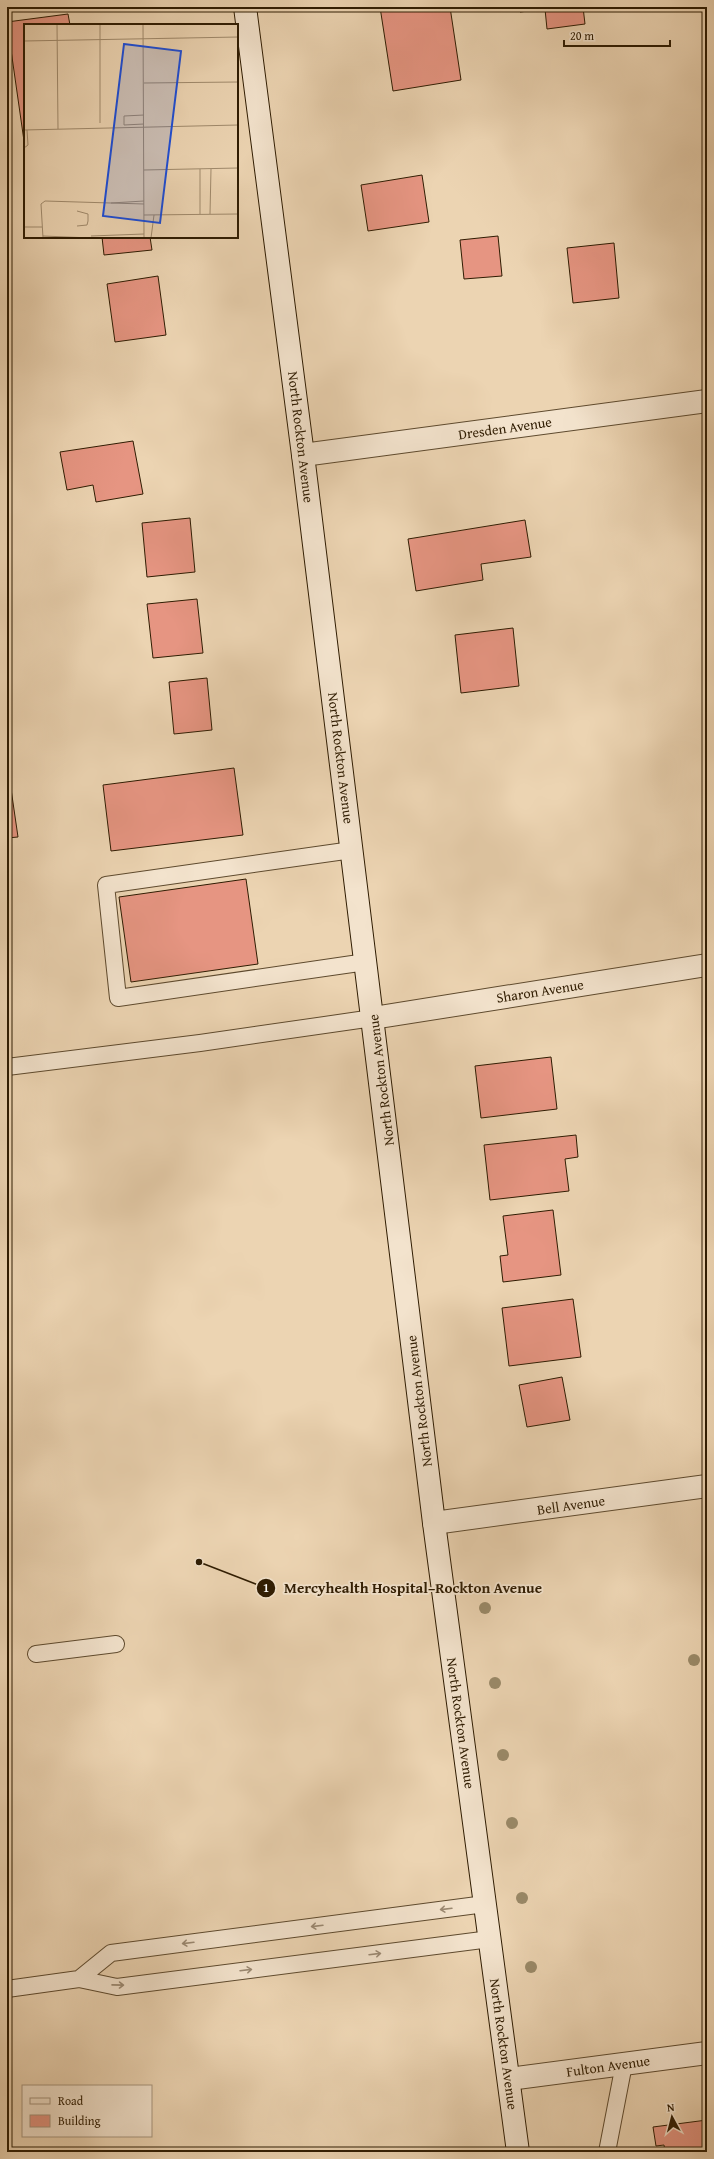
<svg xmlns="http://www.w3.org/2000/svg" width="714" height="2159" viewBox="0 0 714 2159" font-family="'Gentium Book Plus',serif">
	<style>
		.building { fill: #e69582; stroke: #2f1c02 }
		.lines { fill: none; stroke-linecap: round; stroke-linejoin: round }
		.service-casing { stroke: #5e4a2e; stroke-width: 18 }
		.minor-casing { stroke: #5e4a2e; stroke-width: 24 }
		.secondary-casing { stroke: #2f1c02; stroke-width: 24 }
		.service { stroke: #f3e3cd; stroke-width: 16 }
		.minor { stroke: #f3e3cd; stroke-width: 22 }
		.secondary { stroke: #f3e3cd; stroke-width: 22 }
		.tree { fill: #9a8a69 }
		.oneway { stroke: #9b8972 }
		.labels { text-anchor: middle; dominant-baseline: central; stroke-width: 3.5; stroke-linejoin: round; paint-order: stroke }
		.street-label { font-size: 14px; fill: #2f1c02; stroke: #f3e3cd }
		.inset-road { fill: none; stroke: #a08a6c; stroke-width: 1 }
		.view { fill: #1d4ed8; fill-opacity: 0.15; stroke: #1d4ed8; stroke-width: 2 }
		.inset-edge { fill: none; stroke: #2f1c02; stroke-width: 2 }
		.leader { fill: none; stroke: #2f1c02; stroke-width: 1.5 }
		.callout-dot { fill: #2f1c02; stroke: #f3e3cd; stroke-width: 1.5 }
		.mark-label { font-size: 12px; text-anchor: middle; font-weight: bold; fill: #fff }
		.callout-label { font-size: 15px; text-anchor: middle; font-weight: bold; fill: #2f1c02; stroke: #f3e3cd; stroke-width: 3.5; stroke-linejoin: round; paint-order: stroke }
	</style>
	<rect width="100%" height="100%" fill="#ecd4b2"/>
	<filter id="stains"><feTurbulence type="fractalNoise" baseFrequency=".005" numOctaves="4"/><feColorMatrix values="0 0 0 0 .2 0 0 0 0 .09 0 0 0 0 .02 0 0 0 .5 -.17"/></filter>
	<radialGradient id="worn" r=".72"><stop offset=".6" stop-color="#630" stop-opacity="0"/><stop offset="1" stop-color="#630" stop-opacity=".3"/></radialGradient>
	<path class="building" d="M380 7H450L461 80 393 91Z
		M519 7H583L585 24 547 29 545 9 520 12Z
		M68 14 70 25H25V148L7 22Z
		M422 175 429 222 368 231 361 185Z
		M498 236 502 276 464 279 460 240Z
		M102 237H150L152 250 104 255Z
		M614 243 619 298 573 303 567 248Z
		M158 276 166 335 115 342 107 284Z
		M133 441 143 494 96 502 93 485 67 490 60 452Z
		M190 518 195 572 147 577 142 523Z
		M525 520 531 557 481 564 483 580 416 591 408 539Z
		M197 599 203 653 153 658 147 604Z
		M513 628 519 686 461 693 455 635Z
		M207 678 212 730 174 734 169 682Z
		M234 768 243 835 111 851 103 785Z
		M10 782 18 837 7 838V783Z
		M246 879 258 964 131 982 119 897Z
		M551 1057 557 1109 481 1118 475 1066Z
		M576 1135 578 1157 565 1159 569 1191 490 1200 484 1145Z
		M553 1210 561 1275 503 1282 500 1256 508 1255 503 1216Z
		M573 1299 581 1357 509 1366 502 1308Z
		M562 1377 570 1420 527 1427 519 1385Z
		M707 2120V2152H665L664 2145 656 2146 653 2127Z"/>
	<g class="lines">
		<defs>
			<path id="service" d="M352 850 106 885 118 998 366 962
				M7 1067 200 1043 373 1018
				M36 1654 116 1644
				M79 1979 111 1953 485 1904
				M7 1989 79 1979 117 1987 490 1939
				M607 2152 624 2064"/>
			<path id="minor" d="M303 455 707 401
				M373 1018 707 965
				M434 1523 707 1486
				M509 2079 707 2053"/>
			<path id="secondary" d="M245 7 303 455 434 1523 518 2152"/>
		</defs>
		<use href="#service" class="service-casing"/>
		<use href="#minor" class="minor-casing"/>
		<use href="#secondary" class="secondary-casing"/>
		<use href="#service" class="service"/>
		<use href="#minor" class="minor"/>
		<use href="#secondary" class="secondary"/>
	</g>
	<g class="tree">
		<circle cx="485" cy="1608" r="6"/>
		<circle cx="694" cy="1660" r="6"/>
		<circle cx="495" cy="1683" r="6"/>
		<circle cx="503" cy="1755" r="6"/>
		<circle cx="512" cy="1823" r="6"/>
		<circle cx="522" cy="1898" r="6"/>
		<circle cx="531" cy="1967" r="6"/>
	</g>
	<defs><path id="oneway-shaft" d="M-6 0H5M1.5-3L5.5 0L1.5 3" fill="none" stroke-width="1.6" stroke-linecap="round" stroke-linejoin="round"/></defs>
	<g class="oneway">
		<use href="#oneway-shaft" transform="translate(446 1909) rotate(173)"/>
		<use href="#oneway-shaft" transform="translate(317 1926) rotate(173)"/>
		<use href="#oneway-shaft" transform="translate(188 1943) rotate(173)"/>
		<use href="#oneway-shaft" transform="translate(375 1954) rotate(-7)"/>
		<use href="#oneway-shaft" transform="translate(246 1970) rotate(-7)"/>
		<use href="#oneway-shaft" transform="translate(118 1985) rotate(1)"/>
	</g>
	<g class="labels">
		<g class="street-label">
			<text transform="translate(505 428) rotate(-8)">Dresden Avenue</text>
			<text transform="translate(301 437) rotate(83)">North Rockton Avenue</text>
			<text transform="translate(341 758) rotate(83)">North Rockton Avenue</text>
			<text transform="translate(540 991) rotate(-9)">Sharon Avenue</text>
			<text transform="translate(381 1080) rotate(-97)">North Rockton Avenue</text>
			<text transform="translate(419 1401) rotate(-97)">North Rockton Avenue</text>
			<text transform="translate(571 1505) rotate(-8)">Bell Avenue</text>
			<text transform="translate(461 1723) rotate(82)">North Rockton Avenue</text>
			<text transform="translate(504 2044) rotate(82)">North Rockton Avenue</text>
			<text transform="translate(608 2066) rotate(-8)">Fulton Avenue</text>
		</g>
	</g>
	<g transform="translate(24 24)">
		<rect width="214" height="214" fill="#ecd4b2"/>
		<path class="inset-road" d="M33 0 34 105M76 0V99M119 0 120 214M0 17 214 13M120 59 214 58M120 91 100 92V101L120 100M0 106 214 101M0 124 4 121 3 106M176 145V190M120 146 214 144M87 179 120 177M53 187 64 190V197L63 201 53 202M186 190 187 145M120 191 214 190M0 203H18M19 212 67 214M67 212 120 210M19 214 17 180 21 177 120 180M127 214 130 191"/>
		<path class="view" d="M100 20 157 27 136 199 79 192Z"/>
		<rect width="214" height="214" class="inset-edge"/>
	</g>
	<path class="leader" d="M199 1562L266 1588"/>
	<g class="callout-dot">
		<circle cx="199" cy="1562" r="4"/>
		<circle cx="266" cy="1588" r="10"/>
	</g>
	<g class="mark-label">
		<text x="266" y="1592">1</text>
	</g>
	<g class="callout-label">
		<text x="413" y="1593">Mercyhealth Hospital–Rockton Avenue</text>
	</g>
	<rect width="714" height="2159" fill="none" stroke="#ecd4b2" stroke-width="24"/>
	<rect x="8" y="8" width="698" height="2143" fill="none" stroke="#2f1c02" stroke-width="2"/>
	<rect x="12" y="12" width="690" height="2135" fill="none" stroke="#2f1c02"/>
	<rect x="22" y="2085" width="130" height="52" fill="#f3e3cd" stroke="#a5937c"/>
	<rect x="30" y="2098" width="20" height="6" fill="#f3e3cd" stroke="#a5937c"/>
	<text x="58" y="2105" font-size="12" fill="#2f1c02">Road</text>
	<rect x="30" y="2115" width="20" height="12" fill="#e69582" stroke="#a5937c"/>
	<text x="58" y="2125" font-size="12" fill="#2f1c02">Building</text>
	<g transform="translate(672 2117) rotate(353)" stroke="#f3e3cd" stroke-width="3" paint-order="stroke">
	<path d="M0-3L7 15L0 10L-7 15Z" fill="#2f1c02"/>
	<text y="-6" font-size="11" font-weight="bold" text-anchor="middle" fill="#2f1c02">N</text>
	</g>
	<path d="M564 40v6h106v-6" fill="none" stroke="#2f1c02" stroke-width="2"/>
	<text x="570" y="40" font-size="12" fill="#2f1c02" stroke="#f3e3cd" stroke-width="3" paint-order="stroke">20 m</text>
	<rect width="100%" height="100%" filter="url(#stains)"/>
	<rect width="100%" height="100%" fill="url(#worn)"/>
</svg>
